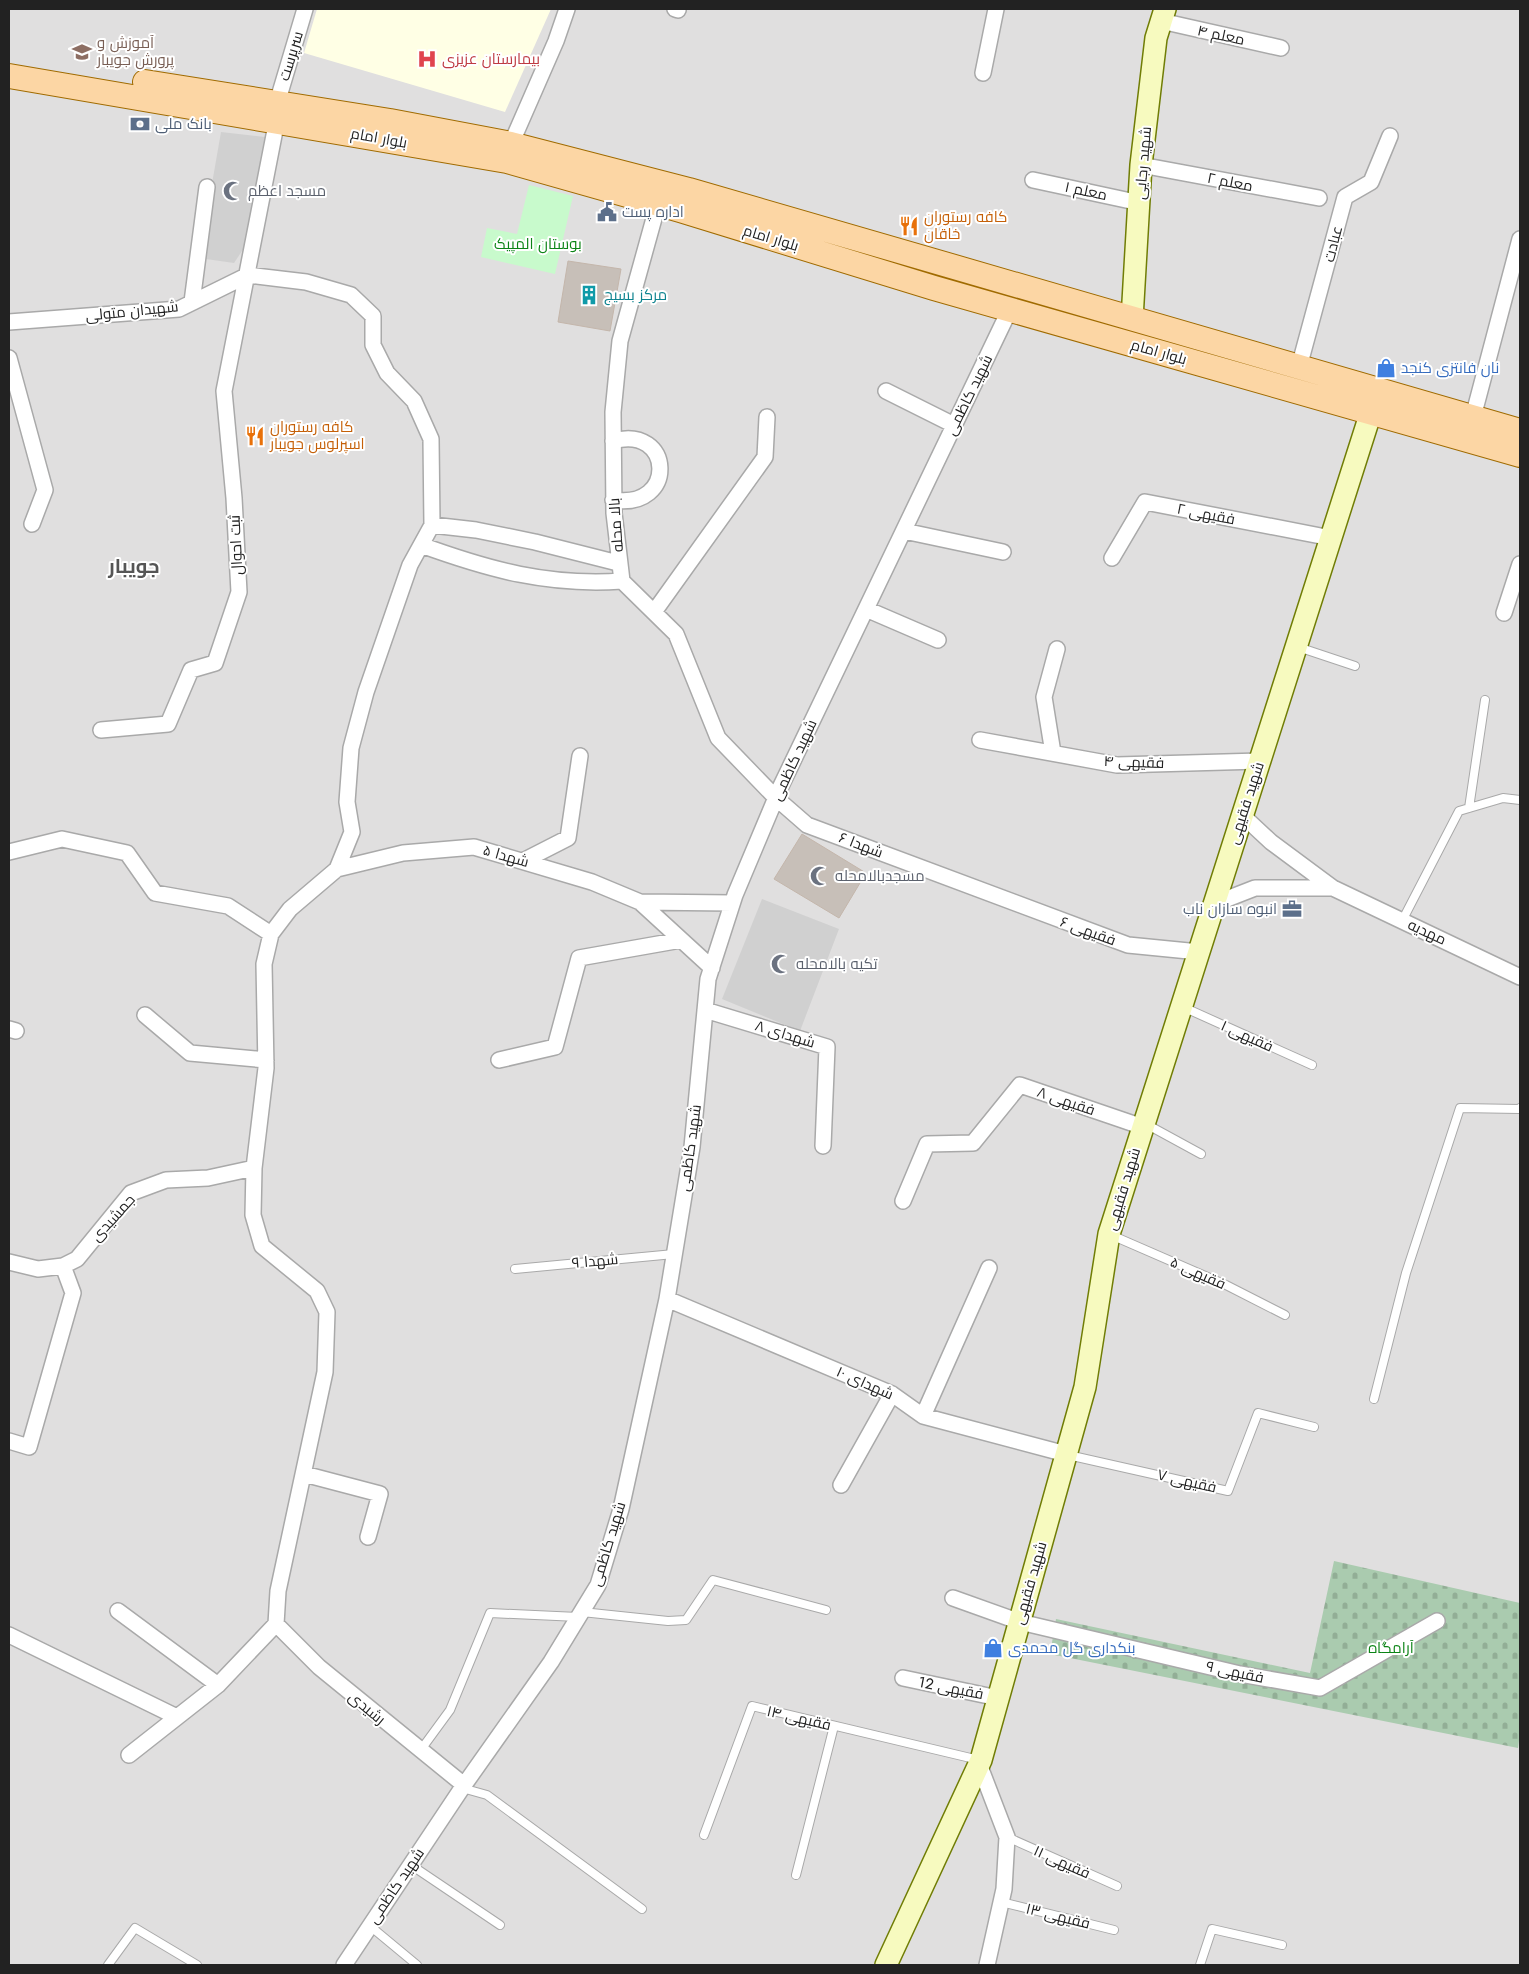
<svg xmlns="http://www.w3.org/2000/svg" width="1529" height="1974" viewBox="0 0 1529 1974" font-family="Jost,Cairo,sans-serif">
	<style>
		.residential { fill: #e0dfdf }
		.education { fill: #ffffe5 }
		.religious { fill: #d0d0d0 }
		.cemetery { fill: url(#cemetery-stones) }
		.park { fill: #c8facc }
		.building { fill: #c7bfb8; stroke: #c4b6ab }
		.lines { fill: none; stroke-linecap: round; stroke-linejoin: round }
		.lane-casing { stroke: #a9a9a9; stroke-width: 10 }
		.street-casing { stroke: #a9a9a9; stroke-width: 18 }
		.secondary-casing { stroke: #707d05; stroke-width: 24 }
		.primary-casing { stroke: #a06b00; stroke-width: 26 }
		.lane { stroke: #fff; stroke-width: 8 }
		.street { stroke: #fff; stroke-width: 15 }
		.secondary { stroke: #f7fabf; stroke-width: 21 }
		.primary { stroke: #fcd6a4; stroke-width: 24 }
		.labels { text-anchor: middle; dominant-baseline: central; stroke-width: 4; stroke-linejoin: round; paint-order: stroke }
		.street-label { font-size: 15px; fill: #222; stroke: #fff }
		.education-label { font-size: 15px; fill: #785e54; stroke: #fff; text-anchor: start }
		.health-label { font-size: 15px; fill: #be3a42; stroke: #fff; text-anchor: start }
		.service-label { font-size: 15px; fill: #4e5e75; stroke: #fff; text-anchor: start }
		.worship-label { font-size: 15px; fill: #5b616d; stroke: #fff; text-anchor: start }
		.food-label { font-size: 15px; fill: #c56008; stroke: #fff; text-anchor: start }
		.park-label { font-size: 15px; fill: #0c8416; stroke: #fff }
		.culture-label { font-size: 15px; fill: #0d838f; stroke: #fff; text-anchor: start }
		.shop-label { font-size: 15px; fill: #366cbe; stroke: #fff; text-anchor: start }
		.district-label { font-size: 20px; font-weight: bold; fill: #555; stroke: #fff }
	</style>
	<defs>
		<pattern id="cemetery-stones" width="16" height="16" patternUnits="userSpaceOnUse" patternTransform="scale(1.25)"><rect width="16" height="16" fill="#aacbaf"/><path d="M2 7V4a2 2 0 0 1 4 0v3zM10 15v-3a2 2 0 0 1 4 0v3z" fill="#92ae96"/></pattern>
	</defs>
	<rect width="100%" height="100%" fill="#f2efe9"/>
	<path class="residential" d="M9 9H1520V1965H9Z"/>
	<path class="education" d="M317 9H551L505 112 304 53Z"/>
	<path class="religious" d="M221 132 265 137 246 245 234 263 199 258Z
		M762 899 839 929 800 1031 722 999Z"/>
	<path class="cemetery" d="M1334 1561 1520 1603V1733L1518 1748 1050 1654 1056 1619 1310 1673Z"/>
	<path class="park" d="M529 185 573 196 555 274 481 257 487 228 517 234Z"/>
	<path class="building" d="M568 261 621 269 610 331 558 322Z
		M802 834 866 873 839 918 774 879Z"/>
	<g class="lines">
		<defs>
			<path id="lane" d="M1298 647 1355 666
				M1469 808 1485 700
				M1402 921 1459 811 1503 798 1520 800
				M1183 1007 1312 1065
				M1146 1124 1201 1154
				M1111 1235 1226 1285 1285 1315
				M515 1269 674 1254
				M1374 1399 1406 1273 1460 1108 1519 1109 1520 1108
				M1068 1455 1228 1491 1258 1413 1314 1427
				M582 1612 668 1621 686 1620 713 1580 826 1610
				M420 1751 450 1710 490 1613 578 1617
				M462 1788 487 1795 642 1909
				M704 1835 752 1706 979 1760
				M1007 1837 1117 1886
				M411 1865 500 1925
				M796 1875 834 1726
				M1001 1902 1114 1930
				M370 1926 417 1965
				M108 1965 135 1928 197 1965
				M1200 1965 1212 1929 1282 1945"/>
			<path id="street" d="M675 9 678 10
				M1161 21 1281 48
				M983 73 996 9
				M277 103 305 9
				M511 144 556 41 567 9
				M1141 165 1319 198
				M1033 180 1140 203
				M658 204 620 341 613 412 614 513 622 581 676 634 718 738 776 798 807 825 1128 945 1199 952
				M192 302 207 187
				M9 322 179 309 248 275
				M9 358 45 490 32 524
				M1299 367 1345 197 1371 182 1390 136
				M886 391 954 425
				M1473 417 1520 239
				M613 441C673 424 678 510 613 500
				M432 525 476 530 535 542 618 563
				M904 531 1003 552
				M421 545C490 570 548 586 622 581
				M1112 558 1145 502 1331 538
				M866 609 938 640
				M654 612 765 457 767 417
				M1504 613 1520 564
				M101 730 168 724 191 670 215 663 239 592 234 498 224 391 277 120
				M980 740 1117 765 1260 761
				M1053 753 1044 697 1057 649
				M1242 815 1271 842 1333 888 1520 977
				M9 852 62 839 127 853 155 893 228 906 271 934
				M523 861 568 838 580 756
				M337 869 403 853 474 847 592 882 640 902 732 903
				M640 902 712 968
				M1214 904 1255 888H1333
				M705 1010 827 1047 823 1146
				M145 1015 190 1053 266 1060
				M9 1029 16 1031
				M499 1060 555 1047 579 958 681 940
				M903 1201 927 1144 973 1143 1020 1085 1143 1127
				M9 1262 38 1269 63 1266 77 1259 131 1193 166 1180 208 1178 254 1168
				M667 1299 892 1394 923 1416 1066 1454
				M923 1416 989 1268
				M9 1441 29 1447 73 1293 63 1266
				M304 1474 380 1494 368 1537
				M841 1485 892 1394
				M953 1598 1020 1622 1240 1674 1320 1688 1437 1621
				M118 1611 218 1685
				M276 1624 319 1667 464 1785
				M9 1635 177 1717
				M903 1678 998 1698
				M129 1755 218 1685 276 1624 278 1591 325 1372 327 1312 317 1291 262 1246 253 1215 254 1168 266 1068 264 964 271 934 290 909 337 869 352 832 347 802 351 748 366 692 410 565 432 525 431 439 414 401 387 373 373 345V316L351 295 306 282 248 275
				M979 1764 1007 1837 1004 1889 987 1965
				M344 1965 462 1788 551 1662 598 1585 621 1509 667 1299 692 1147 708 979 735 895 780 788 1010 309"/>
			<path id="secondary" d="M1132 319 1141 165 1156 38 1165 9
				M886 1965 981 1760 1085 1387 1109 1234 1371 412"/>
			<path id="primary" d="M9 76 507 161 680 210 934 288 1520 455
				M145 82 390 121 511 144 689 190 1520 431"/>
		</defs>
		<use href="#lane" class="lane-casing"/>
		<use href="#street" class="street-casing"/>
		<use href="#secondary" class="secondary-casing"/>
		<use href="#primary" class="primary-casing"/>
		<use href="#lane" class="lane"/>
		<use href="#street" class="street"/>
		<use href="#secondary" class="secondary"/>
		<use href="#primary" class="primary"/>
	</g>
	<defs>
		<symbol id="school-bare" viewBox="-9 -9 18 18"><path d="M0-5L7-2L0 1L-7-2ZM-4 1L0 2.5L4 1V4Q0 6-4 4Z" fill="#8d6e63" stroke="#fff" stroke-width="2.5" paint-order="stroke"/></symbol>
		<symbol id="hospital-bare" viewBox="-9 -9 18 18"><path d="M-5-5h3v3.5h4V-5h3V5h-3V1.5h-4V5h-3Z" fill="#e0444e" stroke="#fff" stroke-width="2.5" paint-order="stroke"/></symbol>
		<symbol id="bank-bare" viewBox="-9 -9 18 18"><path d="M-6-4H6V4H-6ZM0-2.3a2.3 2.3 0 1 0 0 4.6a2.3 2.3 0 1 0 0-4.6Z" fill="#5c6f8a" stroke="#fff" stroke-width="2.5" paint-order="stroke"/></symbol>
		<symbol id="mosque-bare" viewBox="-9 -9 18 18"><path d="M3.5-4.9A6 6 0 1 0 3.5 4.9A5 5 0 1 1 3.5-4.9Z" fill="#6b7280" stroke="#fff" stroke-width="2.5" paint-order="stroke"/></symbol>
		<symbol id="civic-bare" viewBox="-9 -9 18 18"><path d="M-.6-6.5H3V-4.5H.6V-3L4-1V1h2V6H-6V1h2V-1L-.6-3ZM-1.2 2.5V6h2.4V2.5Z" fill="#5c6f8a" stroke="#fff" stroke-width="2.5" paint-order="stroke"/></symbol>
		<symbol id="restaurant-bare" viewBox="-9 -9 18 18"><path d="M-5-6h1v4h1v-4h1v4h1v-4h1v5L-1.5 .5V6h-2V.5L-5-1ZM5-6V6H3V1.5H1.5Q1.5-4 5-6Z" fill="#e8710a" stroke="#fff" stroke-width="2.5" paint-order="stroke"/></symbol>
		<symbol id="building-bare" viewBox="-9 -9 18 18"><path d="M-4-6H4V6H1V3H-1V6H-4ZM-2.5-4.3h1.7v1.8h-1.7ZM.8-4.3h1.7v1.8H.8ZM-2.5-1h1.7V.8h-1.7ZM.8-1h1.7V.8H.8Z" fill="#0f9aa8" stroke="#fff" stroke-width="2.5" paint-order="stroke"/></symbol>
		<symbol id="shop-bare" viewBox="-9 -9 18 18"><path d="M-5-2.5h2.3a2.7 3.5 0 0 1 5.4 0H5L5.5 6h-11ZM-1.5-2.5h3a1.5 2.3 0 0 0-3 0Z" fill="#3f7fe0" stroke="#fff" stroke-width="2.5" paint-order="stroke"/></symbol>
		<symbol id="office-bare" viewBox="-9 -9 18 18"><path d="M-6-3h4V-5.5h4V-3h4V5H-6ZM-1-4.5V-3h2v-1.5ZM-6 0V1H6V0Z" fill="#5c6f8a" stroke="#fff" stroke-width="2.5" paint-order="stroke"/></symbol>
	</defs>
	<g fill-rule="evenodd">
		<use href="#school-bare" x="68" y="38" width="28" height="28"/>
		<use href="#hospital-bare" x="413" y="45" width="28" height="28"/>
		<use href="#bank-bare" x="126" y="110" width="28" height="28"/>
		<use href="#mosque-bare" x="219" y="177" width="28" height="28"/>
		<use href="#civic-bare" x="593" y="198" width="28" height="28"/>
		<use href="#restaurant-bare" x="895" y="212" width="28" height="28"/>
		<use href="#building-bare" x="575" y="281" width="28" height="28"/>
		<use href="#shop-bare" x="1372" y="354" width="28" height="28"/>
		<use href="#restaurant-bare" x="241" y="422" width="28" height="28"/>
		<use href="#mosque-bare" x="806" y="862" width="28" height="28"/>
		<use href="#office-bare" x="1278" y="895" width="28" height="28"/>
		<use href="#mosque-bare" x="767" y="950" width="28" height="28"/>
		<use href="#shop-bare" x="979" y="1634" width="28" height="28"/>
	</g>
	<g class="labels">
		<g class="street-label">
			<text transform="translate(1221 35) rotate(12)">معلم ۴</text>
			<text transform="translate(291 56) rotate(-73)">سرپرست</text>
			<text transform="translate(379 138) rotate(10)">بلوار امام</text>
			<text transform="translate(1143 163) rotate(-85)">شهید رجایی</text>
			<text transform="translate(1230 182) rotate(11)">معلم ۲</text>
			<text transform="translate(1086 191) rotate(12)">معلم ۱</text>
			<text transform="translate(771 238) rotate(17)">بلوار امام</text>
			<text transform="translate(1333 244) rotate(-76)">عبادت</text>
			<text transform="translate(132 311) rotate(-6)">شهیدان متولی</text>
			<text transform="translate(1159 352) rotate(16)">بلوار امام</text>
			<text transform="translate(969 395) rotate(-64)">شهید کاظمی</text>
			<text transform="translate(1206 514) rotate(11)">فقیهی ۲</text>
			<text transform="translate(616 525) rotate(-94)">بالا محله</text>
			<text transform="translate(236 545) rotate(-93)">ثبت احوال</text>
			<text transform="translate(794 760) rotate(-65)">شهید کاظمی</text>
			<text transform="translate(1134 762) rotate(2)">فقیهی ۴</text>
			<text transform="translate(1246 803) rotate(-72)">شهید فقیهی</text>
			<text transform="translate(861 845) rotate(21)">شهدا ۶</text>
			<text transform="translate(506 856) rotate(16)">شهدا ۵</text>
			<text transform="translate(1088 931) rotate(20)">فقیهی ۶</text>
			<text transform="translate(1427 932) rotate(25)">مهدیه</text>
			<text transform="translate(785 1034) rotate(17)">شهدای ۸</text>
			<text transform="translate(1247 1036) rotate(24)">فقیهی ۱</text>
			<text transform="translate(1066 1101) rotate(19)">فقیهی ۸</text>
			<text transform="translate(690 1148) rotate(-82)">شهید کاظمی</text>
			<text transform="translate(1123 1189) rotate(-73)">شهید فقیهی</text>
			<text transform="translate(113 1218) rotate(-48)">جمشیدی</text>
			<text transform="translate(595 1261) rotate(-5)">شهدا ۹</text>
			<text transform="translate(1198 1273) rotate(24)">فقیهی ۵</text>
			<text transform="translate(865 1383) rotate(24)">شهدای ۱۰</text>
			<text transform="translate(1187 1481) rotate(13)">فقیهی ۷</text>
			<text transform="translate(608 1544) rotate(-73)">شهید کاظمی</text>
			<text transform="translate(1030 1583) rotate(-74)">شهید فقیهی</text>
			<text transform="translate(1235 1672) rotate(12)">فقیهی ۹</text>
			<text transform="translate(951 1688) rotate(11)">فقیهی 12</text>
			<text transform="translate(367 1708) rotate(40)">رشیدی</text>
			<text transform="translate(799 1718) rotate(13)">فقیهی ۱۴</text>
			<text transform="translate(1062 1862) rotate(24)">فقیهی ۱۱</text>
			<text transform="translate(396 1886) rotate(-56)">شهید کاظمی</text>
			<text transform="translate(1058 1916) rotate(14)">فقیهی ۱۳</text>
		</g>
		<g class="education-label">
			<text x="97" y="43">آموزش و<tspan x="97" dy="17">پرورش جویبار</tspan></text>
		</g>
		<g class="health-label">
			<text x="442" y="59">بیمارستان عزیزی</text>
		</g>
		<g class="service-label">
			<text x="155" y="124">بانک ملی</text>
			<text x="622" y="212">اداره پست</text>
			<text x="1277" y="909" text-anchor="end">انبوه سازان ناب</text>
		</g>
		<g class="worship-label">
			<text x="248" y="191">مسجد اعظم</text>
			<text x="835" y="876">مسجدبالامحله</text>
			<text x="796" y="964">تکیه بالامحله</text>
		</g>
		<g class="food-label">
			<text x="924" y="217">کافه رستوران<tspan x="924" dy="17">خاقان</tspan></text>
			<text x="270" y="427">کافه رستوران<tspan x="270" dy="17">اسپرلوس جویبار</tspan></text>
		</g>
		<g class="park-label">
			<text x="538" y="244">بوستان المپیک</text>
			<text x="1391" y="1648">آرامگاه</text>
		</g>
		<g class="culture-label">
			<text x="604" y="295">مرکز بسیج</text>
		</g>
		<g class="shop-label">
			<text x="1401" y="368">نان فانتزی کنجد</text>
			<text x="1008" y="1648">بنکداری گل محمدی</text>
		</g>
		<g class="district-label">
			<text x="134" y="566">جویبار</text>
		</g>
	</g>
	<rect width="1529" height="1974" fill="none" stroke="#222222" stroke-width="20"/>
</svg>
